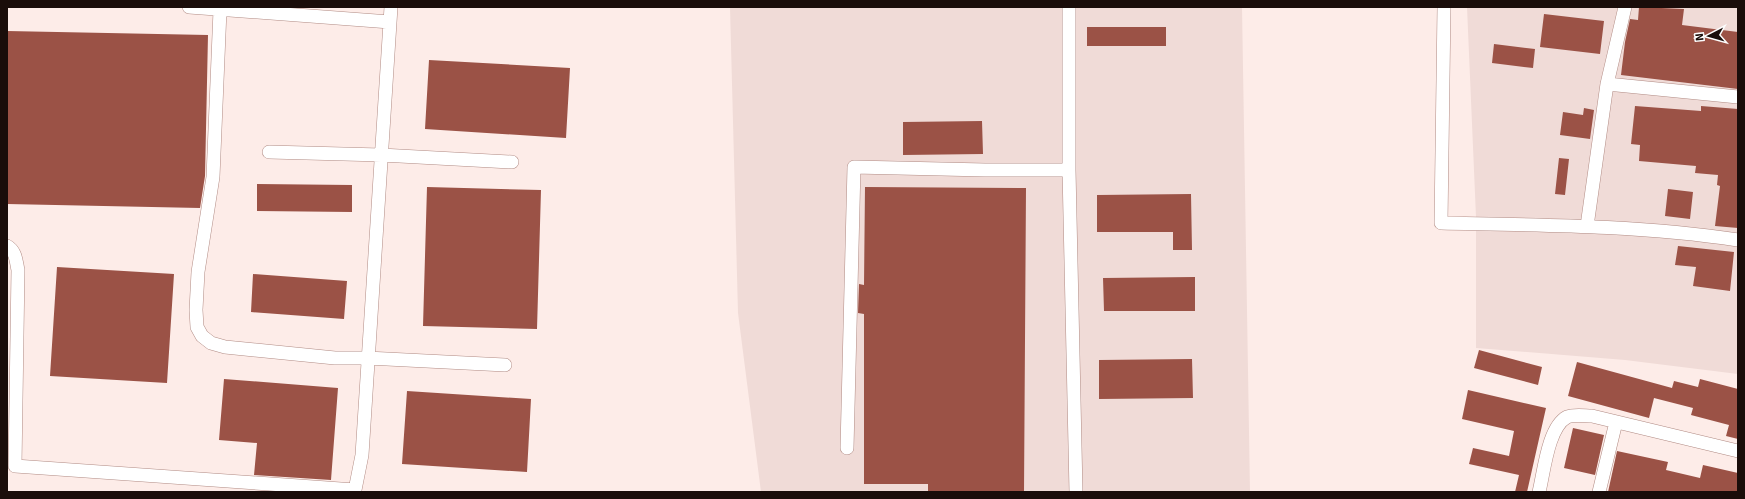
<svg xmlns="http://www.w3.org/2000/svg" width="1745" height="499" viewBox="0 0 1745 499" font-family="Signika,sans-serif">
	<style>
		.built { fill: #f0dbd7 }
		.building { fill: #9b5246 }
		.lines { fill: none; stroke-linecap: round; stroke-linejoin: round }
		.minor-casing { stroke: #b18b84; stroke-width: 14 }
		.minor { stroke: #fff; stroke-width: 13 }
	</style>
	<rect width="100%" height="100%" fill="#fdece8"/>
	<path class="built" d="M730 7H1242L1250 492H761L738 313Z
		M1467 7H1738V374L1625 360 1476 348V217Z"/>
	<path class="building" d="M1639 7 1684 9 1682 25 1738 32V89L1621 75 1625 42 1630 19 1638 20Z
		M1544 14 1604 21 1600 54 1540 47Z
		M1087 27H1166V46H1087Z
		M7 31 208 35 205 176 200 208 7 204Z
		M1494 44 1535 49 1533 68 1492 63Z
		M429 60 570 68 566 138 425 129Z
		M1635 106 1701 111V106L1738 109V228L1715 226 1720 186 1717 185 1718 175 1695 173 1696 166 1639 161 1640 145 1631 144Z
		M1584 108 1594 110 1590 139 1560 135 1563 112 1583 115Z
		M982 121 983 154 903 155V122Z
		M1559 158 1569 159 1565 195 1555 194Z
		M257 184 352 185V212L257 211Z
		M427 187 541 190 537 329 423 326Z
		M865 187 1026 188 1024 492H928V484H864V314L858 313 859 284 864 285Z
		M1668 189 1693 192 1690 219 1665 216Z
		M1191 194 1192 250H1173V232H1097V195Z
		M1678 246 1734 252 1730 291 1693 286 1696 267 1675 265Z
		M57 267 174 274 167 383 50 376Z
		M253 274 347 281 344 319 251 312Z
		M1195 277V311H1104L1103 278Z
		M1479 350 1542 367 1538 385 1474 368Z
		M1192 359 1193 398 1099 399V360Z
		M1577 362 1672 388 1674 381 1698 387 1700 379 1738 389V439L1726 436 1729 425 1691 415 1693 408 1654 398 1649 418 1568 396Z
		M224 379 338 388 331 480 254 475 257 443 219 440Z
		M1468 390 1546 408 1527 492H1515L1519 475 1469 464 1473 448 1509 456 1514 431 1462 419Z
		M407 391 531 399 527 472 402 464Z
		M1573 428 1604 435 1595 475 1564 468Z
		M1617 451 1668 462 1666 470 1700 478 1703 465 1738 473V492H1608Z"/>
	<g class="lines">
		<defs>
			<path id="minor" d="M189 7 390 22
				M1069 7V170L1076 492
				M1444 7 1441 223C1540 225 1640 225 1738 240
				M220 10 213 177 198 272 196 310 197 327 202 336 211 343 225 347 335 358H367L505 365
				M1607 84 1738 97
				M269 152 381 155 512 162
				M1587 226 1607 84 1625 7
				M7 246C16 251 16 261 18 270L15 466 355 490 362 455 391 7
				M847 448 854 167 985 170H1069
				M1539 492C1544 472 1548 427 1567 417 1574 414 1585 416 1592 416L1738 451
				M1599 492 1616 422"/>
		</defs>
		<use href="#minor" class="minor-casing"/>
		<use href="#minor" class="minor"/>
	</g>
	<rect width="1745" height="499" fill="none" stroke="#1a0d0a" stroke-width="16"/>
	<g transform="translate(1709 36) rotate(264)" stroke="#fdfdfd" stroke-width="3" paint-order="stroke">
	<path d="M0-3L7 15L0 10L-7 15Z" fill="#1a0d0a"/>
	<text y="-6" font-size="11" font-weight="bold" text-anchor="middle" fill="#1a0d0a">N</text>
	</g>
</svg>
